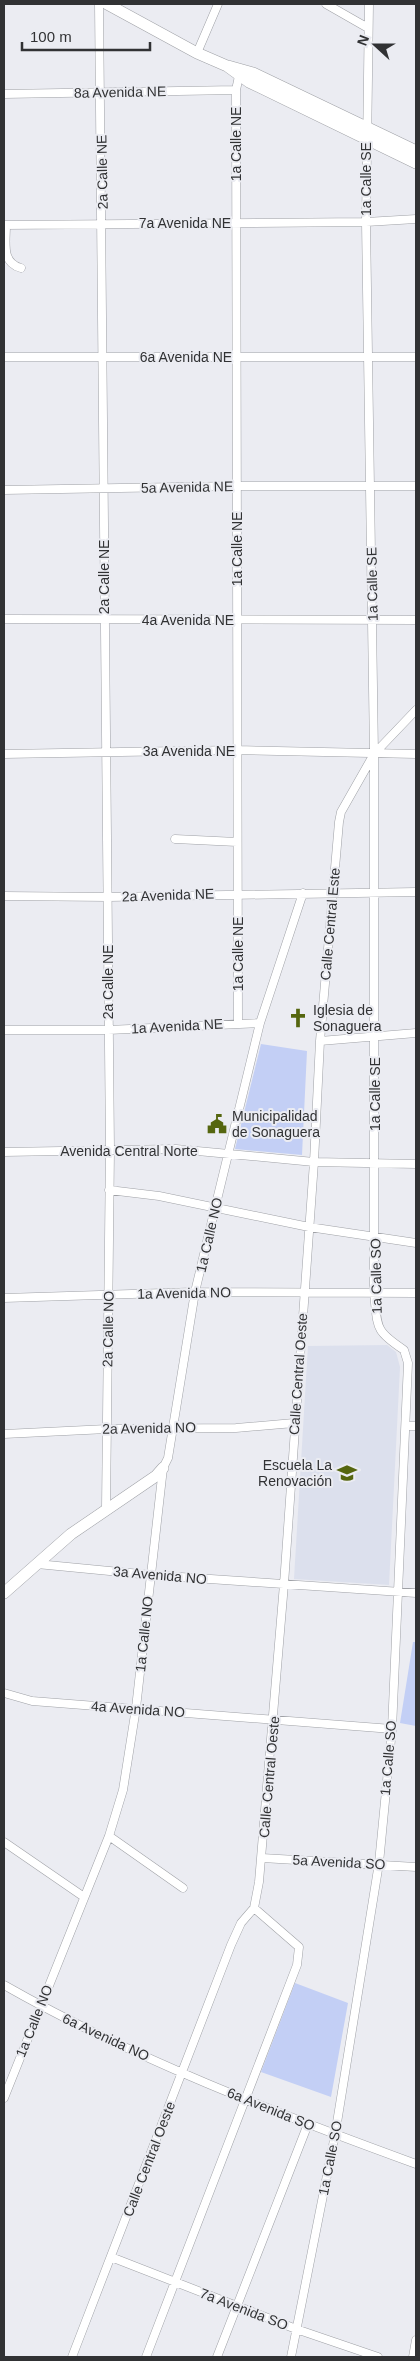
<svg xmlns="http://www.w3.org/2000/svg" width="420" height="2361" viewBox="0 0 420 2361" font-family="Helvetica,sans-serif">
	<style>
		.built { fill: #dce0ed }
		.green { fill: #c3cff5 }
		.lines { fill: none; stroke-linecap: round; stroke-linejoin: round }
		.street-casing { stroke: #9fa1a6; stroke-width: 9 }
		.secondary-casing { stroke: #9fa1a6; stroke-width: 12 }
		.street { stroke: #fff; stroke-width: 8 }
		.secondary { stroke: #fff; stroke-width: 11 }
		.labels { text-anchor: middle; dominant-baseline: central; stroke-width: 4; stroke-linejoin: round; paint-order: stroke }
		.street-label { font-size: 14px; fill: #313234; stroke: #ebecf2 }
		.poi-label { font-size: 14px; fill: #313234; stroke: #ebecf2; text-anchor: start }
	</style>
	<rect width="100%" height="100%" fill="#ebecf2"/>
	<path class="built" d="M387 1345 396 1352 400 1367 389 1585 294 1579 308 1346Z"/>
	<path class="green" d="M261 1044 307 1051 302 1155 235 1149Z
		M413 1642H416V1726L400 1723Z
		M295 1983 348 2003 331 2097 261 2072Z"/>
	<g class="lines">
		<defs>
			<path id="street" d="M99 4 110 1150 106 1509
				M326 4 368 28
				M197 53 218 4
				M4 94 236 90
				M4 225 366 222 416 219
				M6 225C6 242 1 263 21 268
				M4 357H416
				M4 490 236 486H416
				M4 619 416 620
				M4 754 237 750 416 754
				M175 839 237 842
				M4 896 108 897 416 892
				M238 1023 236 90 239 76
				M4 1030H108L260 1023
				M320 1041 416 1033
				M4 1152 176 1149 314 1162 416 1164
				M109 1190 159 1196 309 1227 416 1243
				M4 1298 195 1292 416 1293
				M406 1426H416
				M4 1434 107 1429 236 1428 294 1423
				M37 1564 151 1575 416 1593
				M4 1693 32 1701 392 1729
				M109 1836 183 1888
				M4 1842 84 1897
				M262 1858 416 1867
				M4 1985C134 2059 276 2113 416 2164
				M4 2098 109 1836 123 1790 136 1708 163 1468 168 1458 195 1292 215 1208 260 1023 303 893
				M111 2257 296 2329 378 2357
				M72 2357 231 1945 241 1923 254 1908 259 1882 284 1584 314 1162 320 1041 339 822 341 812 374 754 416 710
				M146 2357 297 1965 299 1947 254 1908
				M217 2357 308 2124
				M291 2357 335 2135 379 1863 392 1729 408 1363 404 1350C374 1330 378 1328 374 1293V754L366 222 369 4
				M413 2357 416 2340"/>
			<path id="secondary" d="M107 4 197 53 227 66 249 82 416 163
				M228 66 253 73 416 151
				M4 1593 71 1534 156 1476 163 1468"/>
		</defs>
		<use href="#street" class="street-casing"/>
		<use href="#secondary" class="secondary-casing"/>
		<use href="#street" class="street"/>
		<use href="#secondary" class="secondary"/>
	</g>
	<defs>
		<symbol id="church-bare" viewBox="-9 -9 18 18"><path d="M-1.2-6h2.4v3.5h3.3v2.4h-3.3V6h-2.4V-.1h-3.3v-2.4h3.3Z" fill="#55660f" stroke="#ebecf2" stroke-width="2.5" paint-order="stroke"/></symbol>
		<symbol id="civic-bare" viewBox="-9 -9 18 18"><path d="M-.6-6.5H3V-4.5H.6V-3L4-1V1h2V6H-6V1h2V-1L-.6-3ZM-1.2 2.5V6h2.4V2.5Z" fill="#55660f" stroke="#ebecf2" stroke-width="2.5" paint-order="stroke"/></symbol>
		<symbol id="school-bare" viewBox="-9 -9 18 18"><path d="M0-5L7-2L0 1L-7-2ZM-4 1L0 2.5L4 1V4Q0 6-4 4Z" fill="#55660f" stroke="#ebecf2" stroke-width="2.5" paint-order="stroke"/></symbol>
	</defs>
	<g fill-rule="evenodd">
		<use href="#church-bare" x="284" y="1004" width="28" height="28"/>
		<use href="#civic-bare" x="203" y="1110" width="28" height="28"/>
		<use href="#school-bare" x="333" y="1459" width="28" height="28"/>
	</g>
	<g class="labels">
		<g class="street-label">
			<text transform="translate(120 92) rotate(-1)">8a Avenida NE</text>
			<text transform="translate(236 144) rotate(-90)">1a Calle NE</text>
			<text transform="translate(102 172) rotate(-91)">2a Calle NE</text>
			<text transform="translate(366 179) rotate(-90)">1a Calle SE</text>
			<text x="185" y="223">7a Avenida NE</text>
			<text x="186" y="357">6a Avenida NE</text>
			<text transform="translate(187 487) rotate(-1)">5a Avenida NE</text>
			<text transform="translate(237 549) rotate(-90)">1a Calle NE</text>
			<text transform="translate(104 577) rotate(-90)">2a Calle NE</text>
			<text transform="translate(372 584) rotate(-91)">1a Calle SE</text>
			<text x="188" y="620">4a Avenida NE</text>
			<text x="189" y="751">3a Avenida NE</text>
			<text transform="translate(168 895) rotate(-2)">2a Avenida NE</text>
			<text transform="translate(330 924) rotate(-85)">Calle Central Este</text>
			<text transform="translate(238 954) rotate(-90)">1a Calle NE</text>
			<text transform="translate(108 982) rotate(-90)">2a Calle NE</text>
			<text transform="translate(177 1026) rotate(-3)">1a Avenida NE</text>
			<text transform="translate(375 1094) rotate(-90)">1a Calle SE</text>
			<text x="129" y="1151">Avenida Central Norte</text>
			<text transform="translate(209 1235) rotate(-77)">1a Calle NO</text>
			<text transform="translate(376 1276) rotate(-91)">1a Calle SO</text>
			<text transform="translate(184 1293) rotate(-1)">1a Avenida NO</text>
			<text transform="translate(108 1329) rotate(-89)">2a Calle NO</text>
			<text transform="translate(298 1374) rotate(-86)">Calle Central Oeste</text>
			<text transform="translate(149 1428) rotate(-1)">2a Avenida NO</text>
			<text transform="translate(160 1575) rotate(5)">3a Avenida NO</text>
			<text transform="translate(144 1634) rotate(-84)">1a Calle NO</text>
			<text transform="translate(138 1709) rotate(4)">4a Avenida NO</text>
			<text transform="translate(388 1758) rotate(-85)">1a Calle SO</text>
			<text transform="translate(269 1777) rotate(-85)">Calle Central Oeste</text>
			<text transform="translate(339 1862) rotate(3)">5a Avenida SO</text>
			<text transform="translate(34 2021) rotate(-68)">1a Calle NO</text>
			<text transform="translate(106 2037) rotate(25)">6a Avenida NO</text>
			<text transform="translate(271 2109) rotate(22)">6a Avenida SO</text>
			<text transform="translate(330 2158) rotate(-79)">1a Calle SO</text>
			<text transform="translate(149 2159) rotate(-69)">Calle Central Oeste</text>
			<text transform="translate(244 2309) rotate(21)">7a Avenida SO</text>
		</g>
		<g class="poi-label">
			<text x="313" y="1010">Iglesia de<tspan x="313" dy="16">Sonaguera</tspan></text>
			<text x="232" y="1116">Municipalidad<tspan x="232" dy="16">de Sonaguera</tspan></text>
			<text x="332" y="1465" text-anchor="end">Escuela La<tspan x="332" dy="16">Renovación</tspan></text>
		</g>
	</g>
	<rect width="420" height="2361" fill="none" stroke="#313234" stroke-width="10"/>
	<g transform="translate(375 45) rotate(291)" stroke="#ebecf2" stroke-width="4" paint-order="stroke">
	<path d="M0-4L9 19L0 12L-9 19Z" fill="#313234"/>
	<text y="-8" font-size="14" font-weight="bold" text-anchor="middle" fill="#313234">N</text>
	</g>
	<path d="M22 42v8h128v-8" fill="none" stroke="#313234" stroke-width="2.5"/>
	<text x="30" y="42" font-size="15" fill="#313234" stroke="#ebecf2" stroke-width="4" paint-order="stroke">100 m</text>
</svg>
